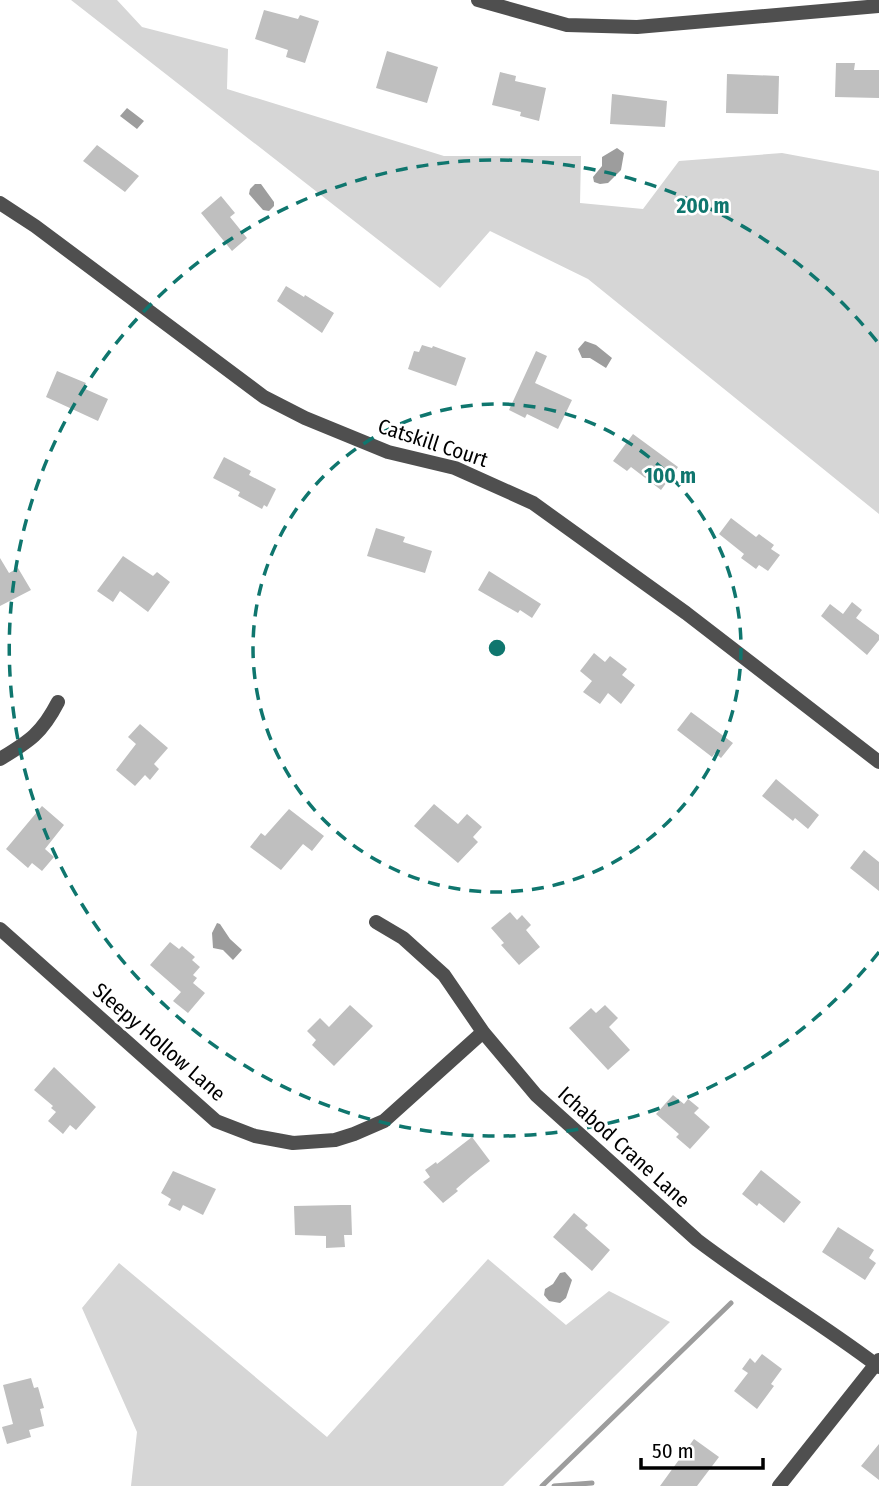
<svg xmlns="http://www.w3.org/2000/svg" width="879" height="1486" viewBox="0 0 879 1486" font-family="'Fira Sans Condensed',sans-serif">
	<style>
		.green { fill: #d6d6d6 }
		.water { fill: #9d9d9d }
		.lines { fill: none; stroke-linecap: round; stroke-linejoin: round }
		.stream { stroke: #9d9d9d; stroke-width: 5 }
		.building { fill: #bfbfbf }
		.minor { stroke: #4f4f4f; stroke-width: 14 }
		.ring { fill: none; stroke: #0f766e; stroke-width: 3.5; stroke-dasharray: 12 9 }
		.labels { text-anchor: middle; dominant-baseline: central; stroke-width: 5; stroke-linejoin: round; paint-order: stroke }
		.street-label { font-size: 21px; fill: #000; stroke: #fff }
		.centre { fill: #0f766e; stroke: #fff; stroke-width: 3.5 }
		.ring-label { font-size: 21px; text-anchor: middle; font-weight: bold; fill: #0f766e; stroke: #fff; stroke-width: 5; stroke-linejoin: round; paint-order: stroke }
	</style>
	<rect width="100%" height="100%" fill="#fff"/>
	<path class="green" d="M71 0H117L142 27 228 49 227 89 444 156H581L580 203 643 209 679 161 782 153 879 171V514L588 279 490 231 440 288Z
		M488 1259 566 1325 609 1291 670 1322 503 1486H131L137 1432 82 1308 119 1263 327 1437Z"/>
	<path class="water" d="M127 108 144 121 137 129 120 116Z
		M617 148 624 153 621 170 608 183 600 184 594 182 593 177 602 166V157Z
		M255 184H261L274 202V206L269 211 263 210 249 194 250 189Z
		M585 341 596 345 612 358 606 368 590 358H582L578 349Z
		M217 923 220 924 230 939 242 950 233 960 223 950 213 948 212 933Z
		M565 1272 572 1280 566 1298 560 1303 549 1301 544 1295 545 1289 553 1284 560 1273Z"/>
	<g class="lines">
		<path class="stream" d="M542 1486 731 1303
			M554 1486 592 1483"/>
	</g>
	<path class="building" d="M264 10 298 19 300 15 319 21 305 63 286 57 288 50 255 39Z
		M387 51 438 67 427 103 376 88Z
		M836 63H855L854 70H879V98L835 97Z
		M500 72 516 76 515 81 546 88 539 121 520 116 521 112 492 105Z
		M727 74 779 76 778 114 726 113Z
		M612 94 667 101 665 127 610 124Z
		M97 145 139 176 125 192 83 161Z
		M221 196 235 213 230 217 247 238 232 251 201 213Z
		M286 286 304 297 305 295 334 313 322 333 277 301Z
		M422 345 432 348 433 346 466 358 456 386 408 369 414 351 419 352Z
		M536 351 547 356 535 383 572 400 558 429 527 414 525 418 509 410Z
		M57 371 86 383 83 388 108 399 98 421 46 397Z
		M633 434 678 467 661 490 631 467 627 471 613 461Z
		M224 457 251 471 249 475 276 489 267 507 264 505 262 509 238 496 240 492 213 478Z
		M731 518 756 537 759 534 774 545 771 549 780 555 768 571 759 565 756 569 741 558 744 554 719 534Z
		M376 528 405 537 403 542 432 551 425 573 367 556Z
		M123 556 153 576 157 572 170 582 148 612 120 591 113 602 97 591Z
		M0 558 9 573 18 568 31 590 0 606Z
		M489 571 541 604 532 618 520 610 518 613 478 590Z
		M852 602 862 610 856 618 879 635V640L867 655 821 616 830 604 843 614Z
		M594 653 605 662 610 656 627 669 622 675 635 685 621 704 608 693 600 704 583 692 592 681 580 671Z
		M691 712 733 743 721 758 715 753 712 757 677 730Z
		M140 724 168 748 154 764 159 769 150 780 145 775 135 786 116 770 136 744 128 737Z
		M776 779 819 815 808 829 795 818 793 821 762 796Z
		M434 804 458 824 467 814 482 827 473 837 478 842 458 863 414 826Z
		M42 806 64 825 45 849 54 857 42 871 32 863 28 868 6 849Z
		M289 809 324 836 312 851 303 844 281 870 250 847 261 833 265 836Z
		M864 850 879 862V891L850 868Z
		M510 912 517 920 522 915 531 925 526 930 540 947 519 965 501 945 504 943 491 928Z
		M170 942 179 949 182 946 195 957 192 960 200 967 193 975 197 978 193 983 205 993 188 1013 173 1001 181 992 150 965Z
		M350 1005 373 1026 334 1066 312 1045 316 1040 307 1031 320 1018 329 1027Z
		M605 1005 618 1018 609 1027 630 1050 608 1070 569 1028 591 1008 596 1013Z
		M54 1067 96 1107 76 1130 70 1125 63 1134 48 1121 56 1112 51 1108 53 1106 34 1090Z
		M673 1095 684 1104 688 1099 699 1108 694 1113 710 1127 690 1149 676 1137 679 1134 656 1114Z
		M472 1137 490 1161 471 1176 456 1189 458 1191 443 1203 423 1182 430 1177 425 1170 436 1162 437 1164Z
		M761 1170 801 1202 784 1223 759 1203 757 1206 742 1194Z
		M173 1171 216 1189 203 1215 183 1205 180 1211 168 1205 171 1199 161 1193Z
		M341 1205H351L352 1235H344L345 1247 326 1248V1236L295 1235 294 1206Z
		M574 1213 588 1225 585 1228 610 1250 592 1271 553 1237Z
		M838 1227 874 1250 869 1258 876 1263 865 1280 822 1252Z
		M762 1354 782 1369 771 1384 774 1386 757 1409 734 1391 748 1373 742 1369 750 1358 755 1363Z
		M31 1378 34 1388 38 1387 44 1408 40 1409 44 1426 29 1430 31 1437 7 1444 2 1427 13 1424 3 1385Z
		M694 1439 719 1457 697 1486H660Z
		M879 1444V1480L861 1466Z"/>
	<g class="lines">
		<path class="minor" d="M478 0 567 25 637 27 879 6
			M0 203 35 226 264 397 305 418 388 452 455 468 533 503 686 613 879 762
			M0 759C30 741 42 733 58 702
			M376 922 403 938 444 975 483 1032 536 1095 697 1240C756 1285 820 1322 879 1367
			M0 929 216 1121 255 1136 293 1143 335 1140 354 1134 384 1121 483 1032
			M779 1486 879 1360"/>
	</g>
	<g class="ring">
		<circle cx="497" cy="648" r="244"/>
		<path d="M879 952A488 488 0 1 1 879 344"/>
	</g>
	<g class="labels">
		<g class="street-label">
			<text transform="translate(433 443) rotate(18)">Catskill Court</text>
			<text transform="translate(159 1042) rotate(41)">Sleepy Hollow Lane</text>
			<text transform="translate(624 1147) rotate(42)">Ichabod Crane Lane</text>
		</g>
	</g>
	<circle cx="497" cy="648" r="10" class="centre"/>
	<g class="ring-label">
		<text x="703" y="213">200 m</text>
		<text x="670" y="483">100 m</text>
	</g>
	<path d="M641 1458v10h122v-10" fill="none" stroke="#000000" stroke-width="3.5"/>
	<text x="652" y="1458" font-size="21" fill="#000000" stroke="#ffffff" stroke-width="5" paint-order="stroke">50 m</text>
</svg>
